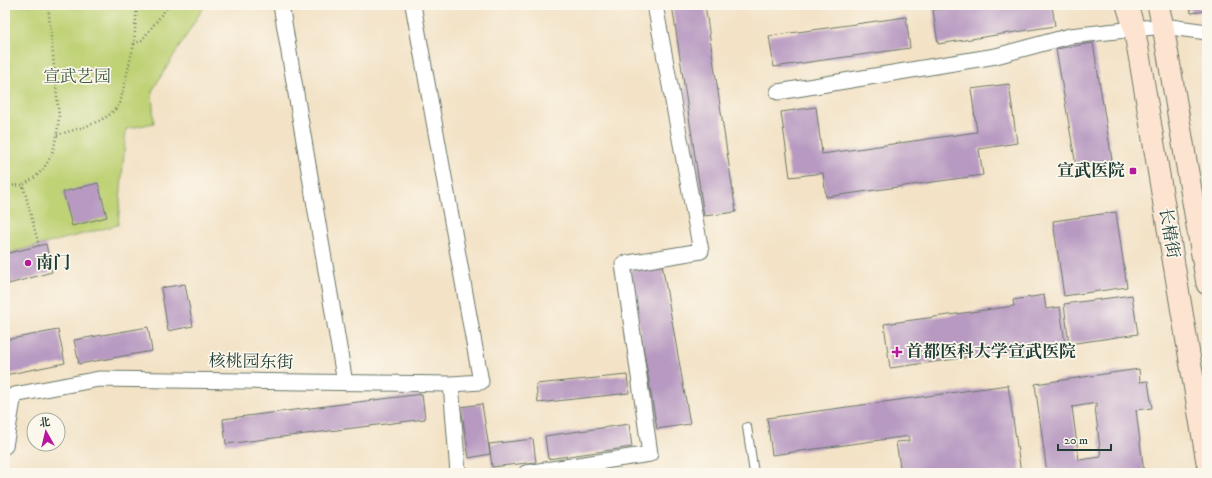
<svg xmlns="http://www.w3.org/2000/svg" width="1212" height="478" viewBox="0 0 1212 478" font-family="'IM FELL DW Pica','Noto Serif SC',serif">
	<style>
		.green { fill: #bfd276; stroke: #6f8855 }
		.building { fill: #b799c1; fill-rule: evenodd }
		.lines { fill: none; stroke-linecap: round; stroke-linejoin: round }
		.lane-casing { stroke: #697767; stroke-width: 10 }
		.street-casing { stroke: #697767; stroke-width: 17 }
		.secondary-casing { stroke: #697767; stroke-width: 23 }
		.path { stroke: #697767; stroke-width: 2.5; stroke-dasharray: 1 3; stroke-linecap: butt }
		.lane { stroke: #fff; stroke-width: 8 }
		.street { stroke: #fff; stroke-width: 15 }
		.secondary { stroke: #fde4d0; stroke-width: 21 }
		.poi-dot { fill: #b5179e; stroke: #fbf7ec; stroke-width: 1.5 }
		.labels { text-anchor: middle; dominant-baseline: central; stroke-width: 3.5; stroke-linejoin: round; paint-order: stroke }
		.park-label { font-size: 17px; fill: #3f5b41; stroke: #fbf7ec }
		.poi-label { font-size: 17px; font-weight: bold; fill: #1f3d34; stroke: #fbf7ec; text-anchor: start }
		.street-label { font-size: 17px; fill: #1f3d34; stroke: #fbf7ec }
	</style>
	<rect width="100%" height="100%" fill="#fbf7ec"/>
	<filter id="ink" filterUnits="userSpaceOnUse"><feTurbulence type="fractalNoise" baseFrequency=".025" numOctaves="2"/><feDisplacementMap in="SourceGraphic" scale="8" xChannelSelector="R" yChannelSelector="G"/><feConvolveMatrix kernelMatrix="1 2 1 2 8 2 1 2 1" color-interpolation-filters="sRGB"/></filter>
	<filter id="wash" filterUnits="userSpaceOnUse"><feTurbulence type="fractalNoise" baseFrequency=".012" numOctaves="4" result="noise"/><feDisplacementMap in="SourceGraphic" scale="16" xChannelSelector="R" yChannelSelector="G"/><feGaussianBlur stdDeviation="0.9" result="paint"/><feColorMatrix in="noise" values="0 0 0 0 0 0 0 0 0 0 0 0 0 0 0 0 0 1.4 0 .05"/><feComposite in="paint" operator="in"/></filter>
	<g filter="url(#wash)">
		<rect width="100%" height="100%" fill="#f3e2c6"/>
		<path class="green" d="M5 5H205L152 91 154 123 126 129 118 225 5 254Z"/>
		<g id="blocks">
			<path class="building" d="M672 5H705L736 212 704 216Z
				M965 5H1052L1055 26 938 44 933 10Z
				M1190 5H1207V11L1191 13Z
				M906 17 910 48 774 67 769 36Z
				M1093 43 1112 160 1076 166 1056 49Z
				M1009 84 1017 143 979 149 983 175 826 197 823 173 790 177 781 112 816 107 822 154 977 132 971 89Z
				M98 183 107 217 72 226 63 192Z
				M1116 212 1127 287 1064 296 1053 221Z
				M46 244 52 272 5 285V254Z
				M662 264 690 424 657 429 630 270Z
				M185 284 193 326 168 331 161 288Z
				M1044 295 1046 309 1060 307 1065 344 890 368 884 324 1014 306 1013 300Z
				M1132 295 1138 334 1069 344 1064 304Z
				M148 327 152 351 79 364 74 340Z
				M58 330 65 363 5 375V340Z
				M1139 369 1140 382 1148 381 1152 408 1136 410 1144 473H1047L1035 384ZM1097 403 1098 407H1095L1101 457 1079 460 1072 407Z
				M627 375 629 393 538 403 536 384Z
				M1008 385 1021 473H901L896 442 909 441V436L772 455 767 418Z
				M422 394 425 419 226 444 223 419Z
				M482 404 490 454 469 458 461 407Z
				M629 424 632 447 548 459 545 436Z
				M533 439 536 462 492 467 489 444Z"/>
		</g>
	</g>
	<g filter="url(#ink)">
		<use href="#blocks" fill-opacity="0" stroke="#697767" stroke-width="1"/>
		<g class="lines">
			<defs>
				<path id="lane" d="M747 427 754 473"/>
				<path id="street" d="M281 5 345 383
					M413 5 481 382 451 384
					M778 92 996 56 1070 36 1163 26 1207 32
					M5 446 14 395 99 379 451 384 458 473
					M526 473 650 454 623 264 701 251 655 5"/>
				<path id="secondary" d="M1127 5 1134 28 1140 61 1207 462
					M1158 5 1163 26 1207 284"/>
			</defs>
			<use href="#lane" class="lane-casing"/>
			<use href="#street" class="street-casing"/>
			<use href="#secondary" class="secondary-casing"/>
			<path class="path" d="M134 44 142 40 169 5
				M57 135C79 128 108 123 120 103L134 44 137 5
				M5 186 23 185
				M39 246 23 185C51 170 56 147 59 117L48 5"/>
			<use href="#lane" class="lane"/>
			<use href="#street" class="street"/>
			<use href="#secondary" class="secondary"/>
		</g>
	</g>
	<g class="poi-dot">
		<rect x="1129" y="167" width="8" height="8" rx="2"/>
		<circle cx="28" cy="263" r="4"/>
		<path d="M895 346h4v4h4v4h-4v4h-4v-4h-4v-4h4z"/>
	</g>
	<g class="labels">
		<g class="park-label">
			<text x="77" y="77">宣武艺园</text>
		</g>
		<g class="poi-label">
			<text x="1125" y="171" text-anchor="end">宣武医院</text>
			<text x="36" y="263">南门</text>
			<text x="906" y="352">首都医科大学宣武医院</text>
		</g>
		<g class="street-label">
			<text transform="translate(1169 233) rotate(80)">长椿街</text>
			<text transform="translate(251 362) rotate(1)">核桃园东街</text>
		</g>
	</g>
	<rect width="1212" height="478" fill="none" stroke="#fbf7ec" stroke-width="20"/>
	<g transform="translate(46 432) rotate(352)"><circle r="19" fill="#fbf7ec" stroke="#a3ada2"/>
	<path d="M0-3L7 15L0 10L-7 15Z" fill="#b5179e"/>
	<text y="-6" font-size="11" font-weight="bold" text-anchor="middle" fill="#1f3d34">北</text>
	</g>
	<path d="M1058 444v6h53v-6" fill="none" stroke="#1f3d34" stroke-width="2"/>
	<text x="1064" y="444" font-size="12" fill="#1f3d34" stroke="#fbf7ec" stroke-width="3" paint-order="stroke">20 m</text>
</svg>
